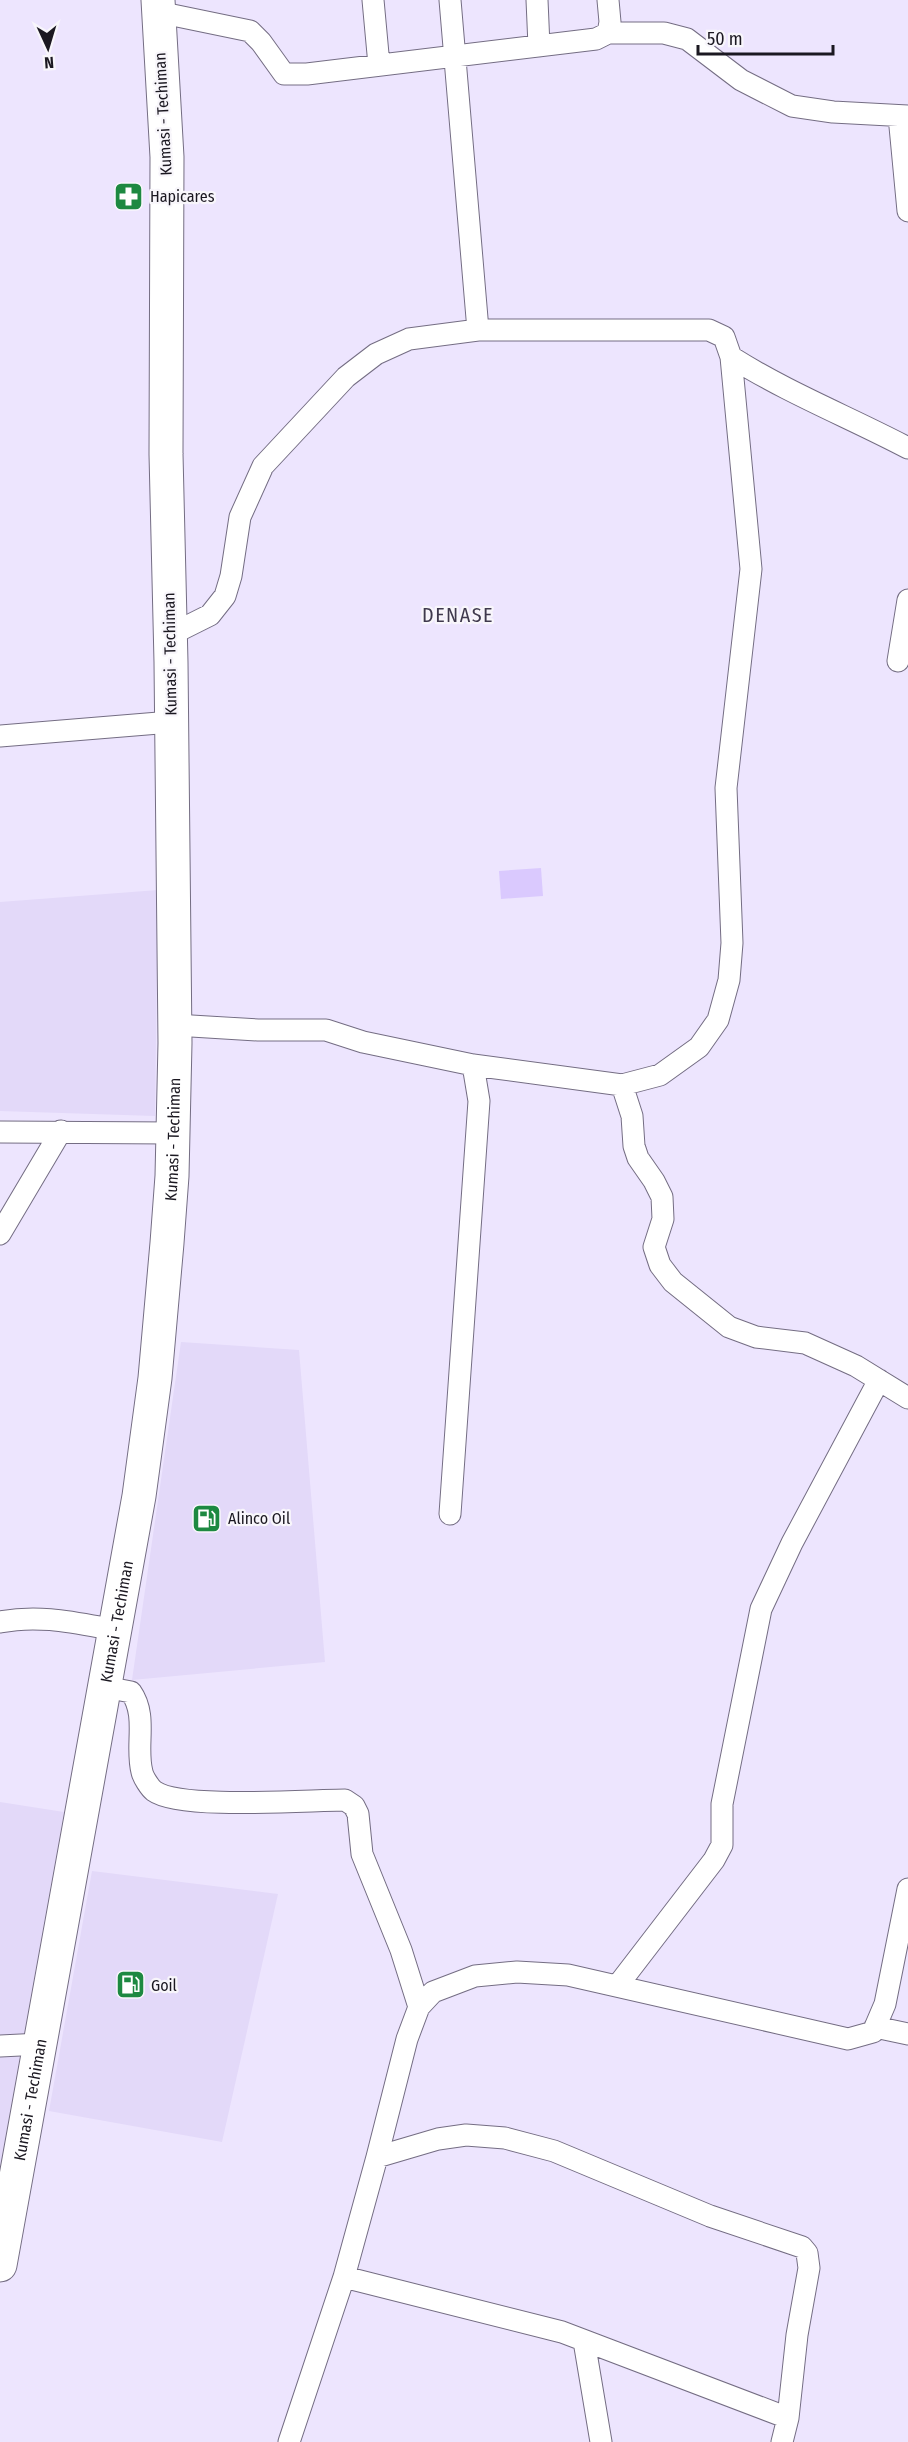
<svg xmlns="http://www.w3.org/2000/svg" width="908" height="2442" viewBox="0 0 908 2442" font-family="'Fira Sans Condensed',sans-serif">
	<style>
		.built { fill: #e3d9f9 }
		.building { fill: #dac9fe }
		.lines { fill: none; stroke-linecap: round; stroke-linejoin: round }
		.minor-casing { stroke: #746d83; stroke-width: 23 }
		.trunk-casing { stroke: #746d83; stroke-width: 35 }
		.minor { stroke: #fff; stroke-width: 21 }
		.trunk { stroke: #fff; stroke-width: 33 }
		.labels { text-anchor: middle; dominant-baseline: central; stroke-width: 4.5; stroke-linejoin: round; paint-order: stroke }
		.street-label { font-size: 16px; fill: #1b1821; stroke: #f8f6fb }
		.poi-label { font-size: 16px; fill: #1b1821; stroke: #f8f6fb; text-anchor: start }
		.quarter-label { font-size: 20px; letter-spacing: 1.5px; fill: #3f394d; stroke: #f8f6fb }
	</style>
	<rect width="100%" height="100%" fill="#ede5fe"/>
	<path class="built" d="M158 890 155 1116 0 1111V902Z
		M181 1342 299 1350 325 1662 132 1680Z
		M0 1802 64 1812 0 2166Z
		M92 1871 278 1894 222 2142 49 2111Z"/>
	<path class="building" d="M541 868 543 896 501 899 499 871Z"/>
	<g class="lines">
		<defs>
			<path id="minor" d="M373 0 379 65
				M450 0 478 330
				M537 0 539 46
				M158 12 250 31 261 42 284 74H307L596 39 608 33 610 22 608 0
				M608 33H664L687 39 741 80 792 106 833 112 908 116
				M899 116 908 211
				M731 357C788 393 849 417 908 448
				M170 635 210 615 225 596 231 576 240 517 263 466 346 377 376 354 409 339 478 330H709L724 337 731 357 751 569 726 788 732 943 729 980 718 1020 699 1047 660 1075 622 1085 473 1065 363 1042 326 1030H258L175 1025
				M898 661 908 600
				M0 736 171 722
				M622 1085 632 1116 634 1146 638 1158 654 1181 662 1197 663 1219 654 1247 660 1265 673 1282 729 1327 756 1337 805 1343 856 1366 908 1398
				M0 1132 172 1133
				M0 1234 61 1131
				M450 1514 479 1101 473 1065
				M0 1622C40 1614 76 1623 116 1630
				M105 1687 131 1692C148 1716 135 1746 142 1772 143 1777 150 1788 154 1791 180 1810 308 1800 345 1800L354 1806 358 1814 362 1854 401 1950 419 2007
				M618 1985 714 1860 722 1845V1804L761 1609 792 1543 879 1380
				M875 2027 908 2034
				M0 2046 41 2044
				M377 2157 438 2139 466 2135 505 2138 554 2151 710 2216 802 2247 807 2253 809 2268 797 2335 788 2418 782 2442
				M344 2277 562 2332 788 2418
				M584 2341 601 2442
				M289 2442 344 2277 377 2157 407 2039 419 2007 433 1992 475 1976 517 1972 568 1975 848 2039 873 2032 885 2004 908 1889"/>
			<g id="trunk">
				<path id="s1" d="M0 2265 139 1496 155 1378 167 1243 172 1176 175 1043 171 662 166 454 167 157 158 0"/>
			</g>
		</defs>
		<use href="#minor" class="minor-casing"/>
		<use href="#trunk" class="trunk-casing"/>
		<use href="#minor" class="minor"/>
		<use href="#trunk" class="trunk"/>
	</g>
	<defs>
		<symbol id="pharmacy-square" viewBox="-11 -11 22 22"><rect x="-9" y="-9" width="18" height="18" rx="4" fill="#1d8941" stroke="#f8f6fb"/><path d="M-2-6h4v4h4v4h-4v4h-4v-4h-4v-4h4Z" fill="#fff"/></symbol>
		<symbol id="fuel-square" viewBox="-11 -11 22 22"><rect x="-9" y="-9" width="18" height="18" rx="4" fill="#1d8941" stroke="#f8f6fb"/><path d="M-5.5-6h7V0h2V4h1.3V-2.5L3-4.5l.8-.8L6-3V5H2.5V1h-1V6h-7ZM-4.2-4.7v3.2H.2V-4.7Z" fill="#fff"/></symbol>
	</defs>
	<g fill-rule="evenodd">
		<use href="#pharmacy-square" x="112" y="180" width="33" height="33"/>
		<use href="#fuel-square" x="190" y="1502" width="33" height="33"/>
		<use href="#fuel-square" x="114" y="1968" width="33" height="33"/>
	</g>
	<g class="labels">
		<g class="street-label">
			<text transform="translate(163 114) rotate(-93)">Kumasi - Techiman</text>
			<text transform="translate(170 654) rotate(-91)">Kumasi - Techiman</text>
			<text stroke="none"><textPath href="#s1" startOffset="1140">Kumasi - Techiman</textPath></text>
			<text stroke="none"><textPath href="#s1" startOffset="654">Kumasi - Techiman</textPath></text>
			<text stroke="none"><textPath href="#s1" startOffset="168">Kumasi - Techiman</textPath></text>
		</g>
		<g class="poi-label">
			<text x="150" y="196">Hapicares</text>
			<text x="228" y="1518">Alinco Oil</text>
			<text x="151" y="1985">Goil</text>
		</g>
		<g class="quarter-label">
			<text x="458" y="615">DENASE</text>
		</g>
	</g>
	<g transform="translate(48 48) rotate(176)" stroke="#f8f6fb" stroke-width="4.5" paint-order="stroke">
	<path d="M0-4.5L10 22L0 15L-10 22Z" fill="#1b1821"/>
	<text y="-9" font-size="16" font-weight="bold" text-anchor="middle" fill="#1b1821">N</text>
	</g>
	<path d="M698 45v9h135v-9" fill="none" stroke="#1b1821" stroke-width="3"/>
	<text x="707" y="45" font-size="18" fill="#1b1821" stroke="#f8f6fb" stroke-width="4.5" paint-order="stroke">50 m</text>
</svg>
